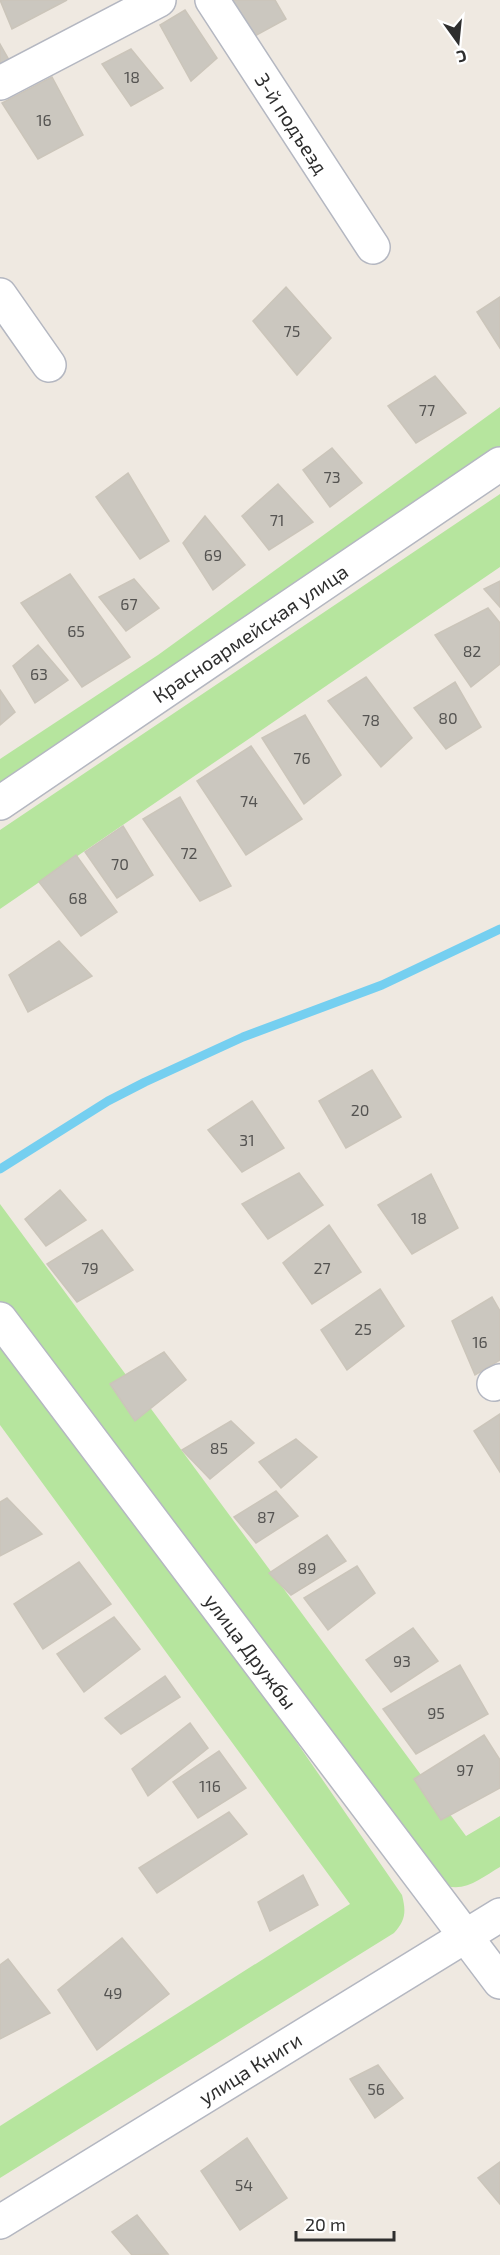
<svg xmlns="http://www.w3.org/2000/svg" width="500" height="2255" viewBox="0 0 500 2255" font-family="'Exo 2',sans-serif">
	<style>
		.green { fill: #b6e59e }
		.lines { fill: none; stroke-linecap: round; stroke-linejoin: round }
		.stream { stroke: #75cff0; stroke-width: 9 }
		.building { fill: #cbc7bf; stroke: #cbc5ba; stroke-width: 1.5 }
		.street-casing { stroke: #b4b7c1; stroke-width: 36 }
		.secondary-casing { stroke: #b4b7c1; stroke-width: 36 }
		.street { stroke: #fff; stroke-width: 33 }
		.secondary { stroke: #fff; stroke-width: 33 }
		.labels { text-anchor: middle; dominant-baseline: central; stroke-width: 4.5; stroke-linejoin: round; paint-order: stroke }
		.number-label { font-size: 16px; fill: #555452 }
		.street-label { font-size: 20px; fill: #2e2e2e; stroke: #fff }
	</style>
	<rect width="100%" height="100%" fill="#efe9e1"/>
	<path class="green" d="M500 407V465L0 798V759L158 655Z
		M500 494V567L0 909V830Z
		M0 1204 466 1836 500 1816V1867C484 1876 466 1892 447 1886L415 1853 0 1302Z
		M0 1341 291 1734 402 1895C406 1911 406 1920 394 1933L0 2178V2126L350 1904 0 1425Z"/>
	<g class="lines">
		<path class="stream" d="M0 1169 108 1101 145 1082 243 1037 382 985 500 929"/>
	</g>
	<path class="building" d="M0 0H67L12 29Z
		M223 0H275L286 19 251 38Z
		M185 10 217 58 191 81 160 25Z
		M0 44 9 60 0 64Z
		M131 49 163 88 131 106 102 64Z
		M52 77 83 135 38 159 2 103Z
		M286 287 331 338 297 375 253 321Z
		M500 297V348L477 312Z
		M435 376 466 413 416 443 388 406Z
		M332 448 362 483 330 507 303 470Z
		M128 473 169 541 140 559 96 497Z
		M278 484 313 522 269 550 242 516Z
		M205 516 245 565 213 590 183 543Z
		M70 574 130 657 82 687 21 603Z
		M134 579 159 608 126 631 99 597Z
		M500 581V607L484 589Z
		M488 608 500 623V664L471 687 435 635Z
		M38 645 68 680 35 703 13 666Z
		M366 677 412 738 381 767 328 701Z
		M455 682 481 727 446 749 414 708Z
		M0 690 15 712 0 725Z
		M305 715 341 775 304 804 262 738Z
		M251 746 302 819 246 855 197 781Z
		M180 797 231 886 200 901 143 819Z
		M123 826 153 875 117 898 85 852Z
		M76 855 117 912 81 936 39 882Z
		M59 941 92 976 28 1012 9 975Z
		M372 1070 401 1117 346 1148 319 1101Z
		M252 1101 284 1148 242 1172 208 1130Z
		M299 1173 323 1205 268 1239 242 1204Z
		M431 1174 458 1228 412 1254 378 1205Z
		M60 1190 86 1220 46 1246 25 1219Z
		M329 1225 361 1272 312 1304 283 1263Z
		M102 1230 133 1270 77 1302 47 1264Z
		M380 1289 404 1326 347 1370 321 1330Z
		M492 1297 500 1311V1360L475 1375 452 1321Z
		M164 1352 186 1380 135 1421 110 1384Z
		M500 1414V1472L474 1431Z
		M231 1421 254 1443 210 1479 182 1450Z
		M296 1439 317 1457 281 1488 259 1462Z
		M276 1491 298 1516 256 1543 234 1517Z
		M7 1498 42 1534 0 1556V1502Z
		M327 1535 346 1561 291 1595 269 1573Z
		M79 1562 111 1604 43 1649 14 1604Z
		M357 1566 375 1593 328 1630 304 1598Z
		M114 1617 140 1649 84 1692 57 1654Z
		M413 1628 438 1661 391 1692 366 1660Z
		M460 1665 488 1714 416 1754 383 1709Z
		M165 1676 180 1697 121 1734 105 1718Z
		M190 1723 208 1748 148 1796 132 1769Z
		M484 1735 500 1760V1788L441 1820 414 1779Z
		M219 1751 246 1788 198 1818 173 1782Z
		M229 1812 247 1834 157 1893 139 1868Z
		M303 1875 318 1905 270 1931 258 1902Z
		M122 1938 169 1994 97 2050 58 1990Z
		M8 1959 50 2013 0 2039V1965Z
		M378 2065 403 2098 375 2118 350 2079Z
		M247 2138 287 2198 240 2230 201 2171Z
		M500 2162V2204L478 2178Z
		M137 2215 168 2254 132 2255 112 2232Z"/>
	<g class="lines">
		<defs>
			<path id="street" d="M212 0 373 247
				M0 83 159 0
				M0 295 49 365
				M0 803 500 464
				M0 1319 500 1982
				M494 1384 500 1381"/>
			<path id="secondary" d="M0 2222 500 1915"/>
		</defs>
		<use href="#street" class="street-casing"/>
		<use href="#secondary" class="secondary-casing"/>
		<use href="#street" class="street"/>
		<use href="#secondary" class="secondary"/>
	</g>
	<g class="labels">
		<g class="number-label">
			<text x="132" y="76">18</text>
			<text x="44" y="119">16</text>
			<text x="292" y="330">75</text>
			<text x="427" y="409">77</text>
			<text x="332" y="476">73</text>
			<text x="277" y="519">71</text>
			<text x="213" y="554">69</text>
			<text x="129" y="603">67</text>
			<text x="76" y="630">65</text>
			<text x="472" y="650">82</text>
			<text x="39" y="673">63</text>
			<text x="448" y="717">80</text>
			<text x="371" y="719">78</text>
			<text x="302" y="757">76</text>
			<text x="249" y="800">74</text>
			<text x="189" y="852">72</text>
			<text x="120" y="863">70</text>
			<text x="78" y="897">68</text>
			<text x="360" y="1109">20</text>
			<text x="247" y="1139">31</text>
			<text x="419" y="1217">18</text>
			<text x="90" y="1267">79</text>
			<text x="322" y="1267">27</text>
			<text x="363" y="1328">25</text>
			<text x="480" y="1341">16</text>
			<text x="219" y="1447">85</text>
			<text x="266" y="1516">87</text>
			<text x="307" y="1567">89</text>
			<text x="402" y="1660">93</text>
			<text x="436" y="1712">95</text>
			<text x="465" y="1769">97</text>
			<text x="210" y="1785">116</text>
			<text x="113" y="1992">49</text>
			<text x="376" y="2088">56</text>
			<text x="244" y="2184">54</text>
		</g>
		<g class="street-label">
			<text transform="translate(292 123) rotate(57)">3-й подъезд</text>
			<text transform="translate(250 633) rotate(-34)">Красноармейская улица</text>
			<text transform="translate(251 1651) rotate(53)">улица Дружбы</text>
			<text transform="translate(250 2068) rotate(-32)">улица Книги</text>
		</g>
	</g>
	<g transform="translate(458 42) rotate(165)" stroke="#ffffff" stroke-width="4.5" paint-order="stroke">
	<path d="M0-4.5L10 22L0 15L-10 22Z" fill="#2e2e2e"/>
	<text y="-9" font-size="16" font-weight="bold" text-anchor="middle" fill="#2e2e2e">С</text>
	</g>
	<path d="M296 2231v9h98v-9" fill="none" stroke="#2e2e2e" stroke-width="3"/>
	<text x="305" y="2231" font-size="18" fill="#2e2e2e" stroke="#ffffff" stroke-width="4.5" paint-order="stroke">20 m</text>
</svg>
